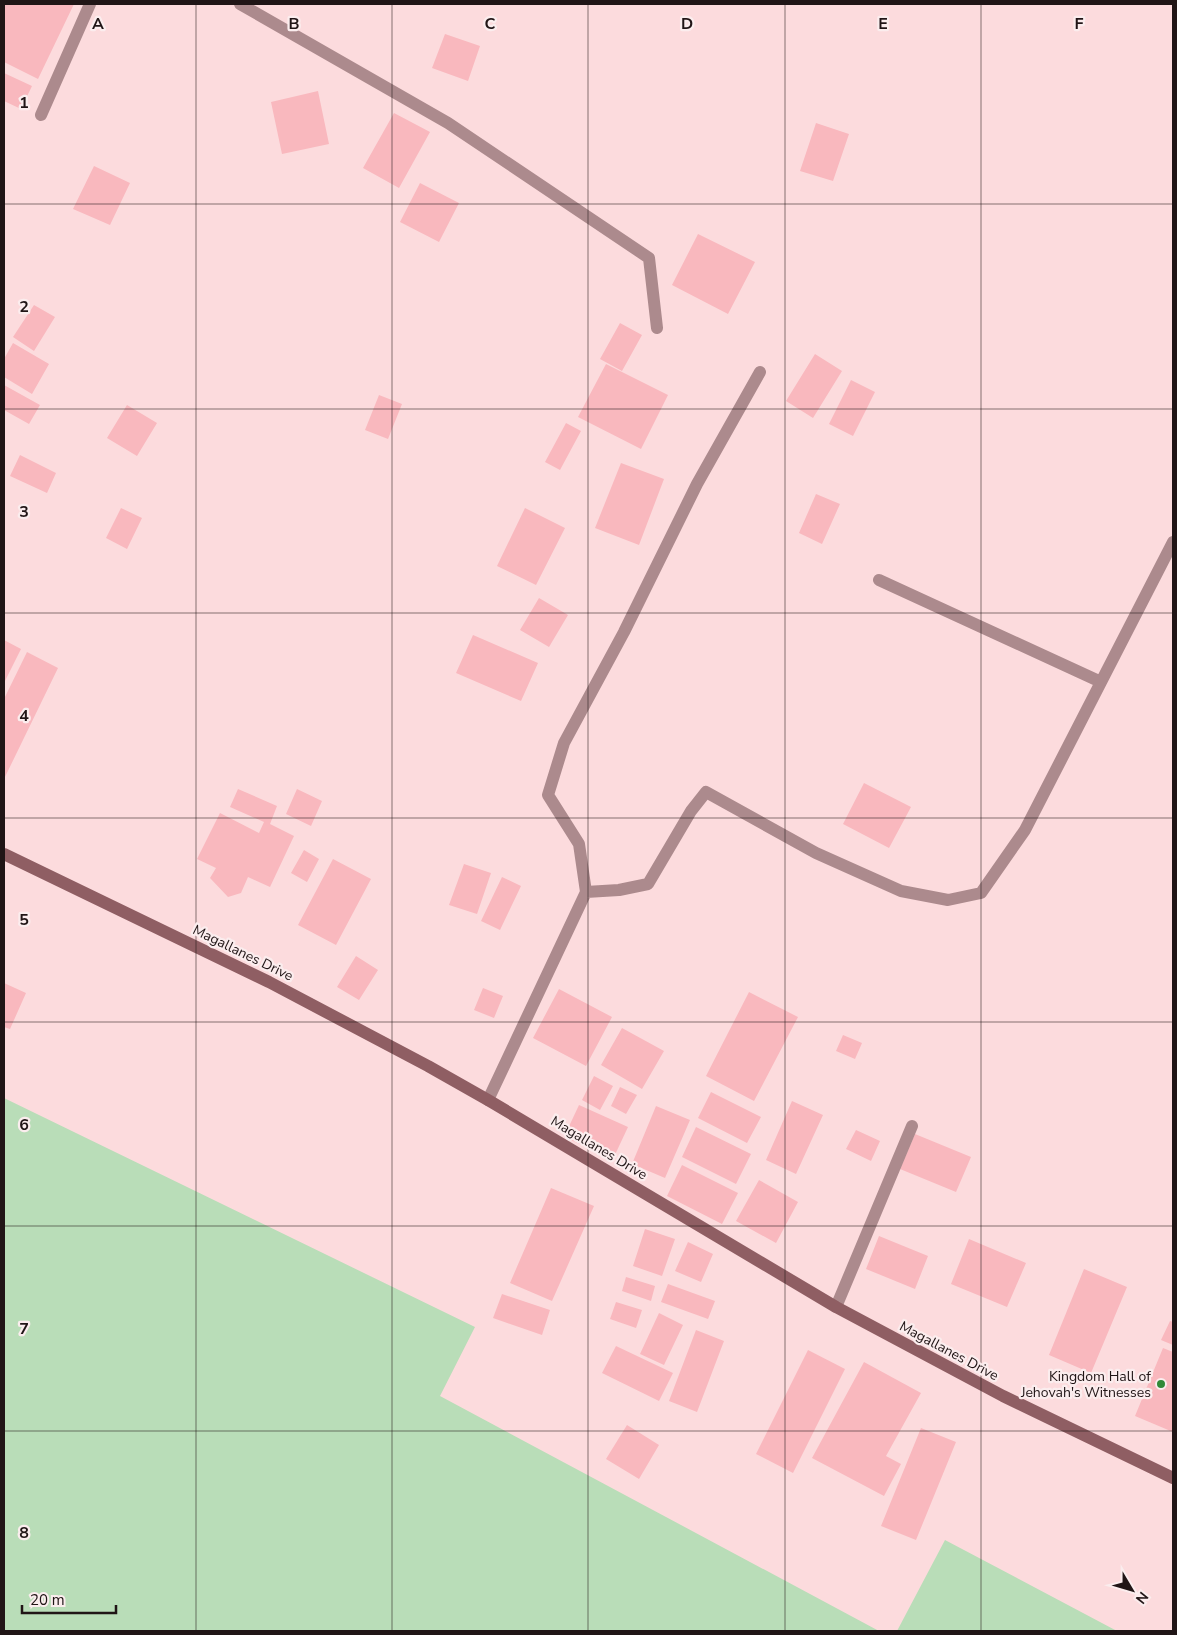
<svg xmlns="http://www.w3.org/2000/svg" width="1177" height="1635" viewBox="0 0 1177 1635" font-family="'Nunito Sans',sans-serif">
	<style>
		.green { fill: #b9ddb8 }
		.building { fill: #f9b8be }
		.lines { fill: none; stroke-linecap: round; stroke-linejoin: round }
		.street { stroke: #ac8a8d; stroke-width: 12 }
		.secondary { stroke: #8f5e63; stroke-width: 12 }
		.grid { fill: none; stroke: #201516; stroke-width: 1; stroke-opacity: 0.55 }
		.poi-dot { fill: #328938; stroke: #fbedee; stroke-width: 2 }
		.labels { text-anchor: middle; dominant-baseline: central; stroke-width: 4.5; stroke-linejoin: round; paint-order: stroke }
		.street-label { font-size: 14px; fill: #201516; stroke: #fbedee }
		.poi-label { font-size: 14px; fill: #201516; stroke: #fbedee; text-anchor: end }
		.grid-label { font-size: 16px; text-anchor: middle; font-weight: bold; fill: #201516; stroke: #fbedee; stroke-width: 4.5; stroke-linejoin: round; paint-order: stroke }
	</style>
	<rect width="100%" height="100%" fill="#fcdbdd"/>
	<path class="green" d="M4 1098 475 1327 440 1396 879 1631H4Z
		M945 1540 1117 1631H897Z"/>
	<path class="building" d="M4 4H74L38 79 4 62Z
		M445 34 480 46 468 81 432 68Z
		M4 73 32 86 21 109 4 101Z
		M318 91 329 144 282 154 271 102Z
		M394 113 430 132 399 188 363 168Z
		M816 123 849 134 833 181 800 171Z
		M94 166 130 183 110 225 73 209Z
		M420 183 459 203 439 242 400 222Z
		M698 234 755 262 728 314 672 285Z
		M34 305 55 317 34 351 13 337Z
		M620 323 642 335 622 371 600 359Z
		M13 343 49 364 32 394 4 377V359Z
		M815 354 842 371 813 418 786 401Z
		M606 364 668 395 641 449 578 417Z
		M851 380 875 392 853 436 829 424Z
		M4 385 40 405 29 424 4 410Z
		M379 395 402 404 388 439 365 430Z
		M127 405 157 423 137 456 107 438Z
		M566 423 581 431 560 470 545 462Z
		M20 455 56 473 47 493 10 476Z
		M621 463 664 479 639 545 595 528Z
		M816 494 840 504 822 544 799 533Z
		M121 508 142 518 127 549 106 538Z
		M525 508 565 528 536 585 497 566Z
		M539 598 568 615 549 647 520 630Z
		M473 635 538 663 521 701 456 673Z
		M4 640 21 649 4 683Z
		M27 652 58 668 4 779V699Z
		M864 783 911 807 889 848 843 824Z
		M238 789 277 806 270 824 294 836 270 887 248 877 241 893 228 897 210 878 216 868 197 859 220 813 259 833 264 822 230 807Z
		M297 789 322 801 311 826 286 814Z
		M304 850 319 859 307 882 291 873Z
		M333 859 371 879 336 945 298 925Z
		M464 864 491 873 477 914 449 905Z
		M502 877 521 886 500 930 481 921Z
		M356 956 378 970 359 1000 337 987Z
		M4 983 26 993 10 1029 4 1027Z
		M483 988 503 996 494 1018 474 1010Z
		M559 989 612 1017 586 1066 533 1038Z
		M749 992 798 1017 754 1101 706 1076Z
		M622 1028 664 1051 642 1089 601 1065Z
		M843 1035 862 1043 855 1059 836 1051Z
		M594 1076 613 1086 600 1110 582 1100Z
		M620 1087 637 1095 626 1114 611 1106Z
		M711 1092 761 1117 747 1143 698 1118Z
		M792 1101 823 1115 796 1174 766 1160Z
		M579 1105 628 1127 613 1159 564 1137Z
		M656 1106 690 1120 665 1178 632 1164Z
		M696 1127 751 1154 736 1184 682 1157Z
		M856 1130 880 1141 871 1161 846 1149Z
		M915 1134 971 1157 956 1192 900 1169Z
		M682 1165 738 1193 722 1224 667 1196Z
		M759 1180 798 1202 776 1243 736 1221Z
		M551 1188 594 1206 552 1301 510 1283Z
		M645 1229 675 1239 662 1276 633 1266Z
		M879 1236 928 1256 915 1289 866 1269Z
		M969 1239 1026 1263 1007 1307 951 1284Z
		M688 1242 713 1254 701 1282 675 1271Z
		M1084 1269 1127 1287 1091 1373 1049 1355Z
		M626 1277 655 1286 651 1301 622 1291Z
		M668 1284 715 1301 708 1319 661 1302Z
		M502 1294 550 1310 542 1335 493 1318Z
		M616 1302 642 1310 636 1328 610 1319Z
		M659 1313 683 1325 664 1365 640 1354Z
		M1170 1321 1173 1322V1345L1161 1340Z
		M696 1330 724 1341 697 1412 669 1401Z
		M616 1346 673 1373 659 1401 602 1373Z
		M1163 1348 1173 1352V1432L1135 1416Z
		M808 1350 845 1369 793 1473 756 1454Z
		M864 1362 921 1393 886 1456 901 1464 884 1496 812 1458Z
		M627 1425 659 1445 639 1479 606 1459Z
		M921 1428 956 1442 916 1540 881 1526Z"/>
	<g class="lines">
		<path class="street" d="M240 4 448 123 649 258 657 328
			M41 115 90 4
			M879 580 1101 682
			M586 892 579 844 548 795 564 743 624 632 697 484 760 372
			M488 1100 586 892 619 890 648 884 691 811 706 792 816 853 901 891 948 900 981 893 1025 830 1173 542
			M836 1307 912 1126"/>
		<path class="secondary" d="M4 854 269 982 428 1066 488 1100 836 1307 1003 1396 1173 1478"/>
	</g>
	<path class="grid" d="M196 4V1631M392 4V1631M588 4V1631M785 4V1631M981 4V1631M4 204H1173M4 409H1173M4 613H1173M4 818H1173M4 1022H1173M4 1226H1173M4 1431H1173"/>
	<circle class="poi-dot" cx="1161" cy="1384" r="5"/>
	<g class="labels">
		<g class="street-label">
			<text transform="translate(243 953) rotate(26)">Magallanes Drive</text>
			<text transform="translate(599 1148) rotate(31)">Magallanes Drive</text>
			<text transform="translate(949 1351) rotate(28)">Magallanes Drive</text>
		</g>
		<g class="poi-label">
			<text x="1151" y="1376">Kingdom Hall of<tspan x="1151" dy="16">Jehovah's Witnesses</tspan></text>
		</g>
	</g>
	<g class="grid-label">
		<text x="98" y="29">A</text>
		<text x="294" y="29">B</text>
		<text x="490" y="29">C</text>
		<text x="687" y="29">D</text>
		<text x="883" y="29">E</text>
		<text x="1079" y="29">F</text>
		<text x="24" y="108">1</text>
		<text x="24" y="312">2</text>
		<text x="24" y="517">3</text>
		<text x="24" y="721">4</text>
		<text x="24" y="925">5</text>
		<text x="24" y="1130">6</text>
		<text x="24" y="1334">7</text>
		<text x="24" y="1538">8</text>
	</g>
	<rect width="1177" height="1635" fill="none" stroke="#201516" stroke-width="10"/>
	<g transform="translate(1132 1590) rotate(128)" stroke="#fbedee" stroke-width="4" paint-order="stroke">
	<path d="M0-4L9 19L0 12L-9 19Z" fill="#201516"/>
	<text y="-8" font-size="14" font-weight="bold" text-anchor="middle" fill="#201516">N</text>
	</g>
	<path d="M22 1605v8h94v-8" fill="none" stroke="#201516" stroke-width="2.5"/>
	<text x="30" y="1605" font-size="15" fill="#201516" stroke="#fbedee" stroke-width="4" paint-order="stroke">20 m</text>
</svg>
